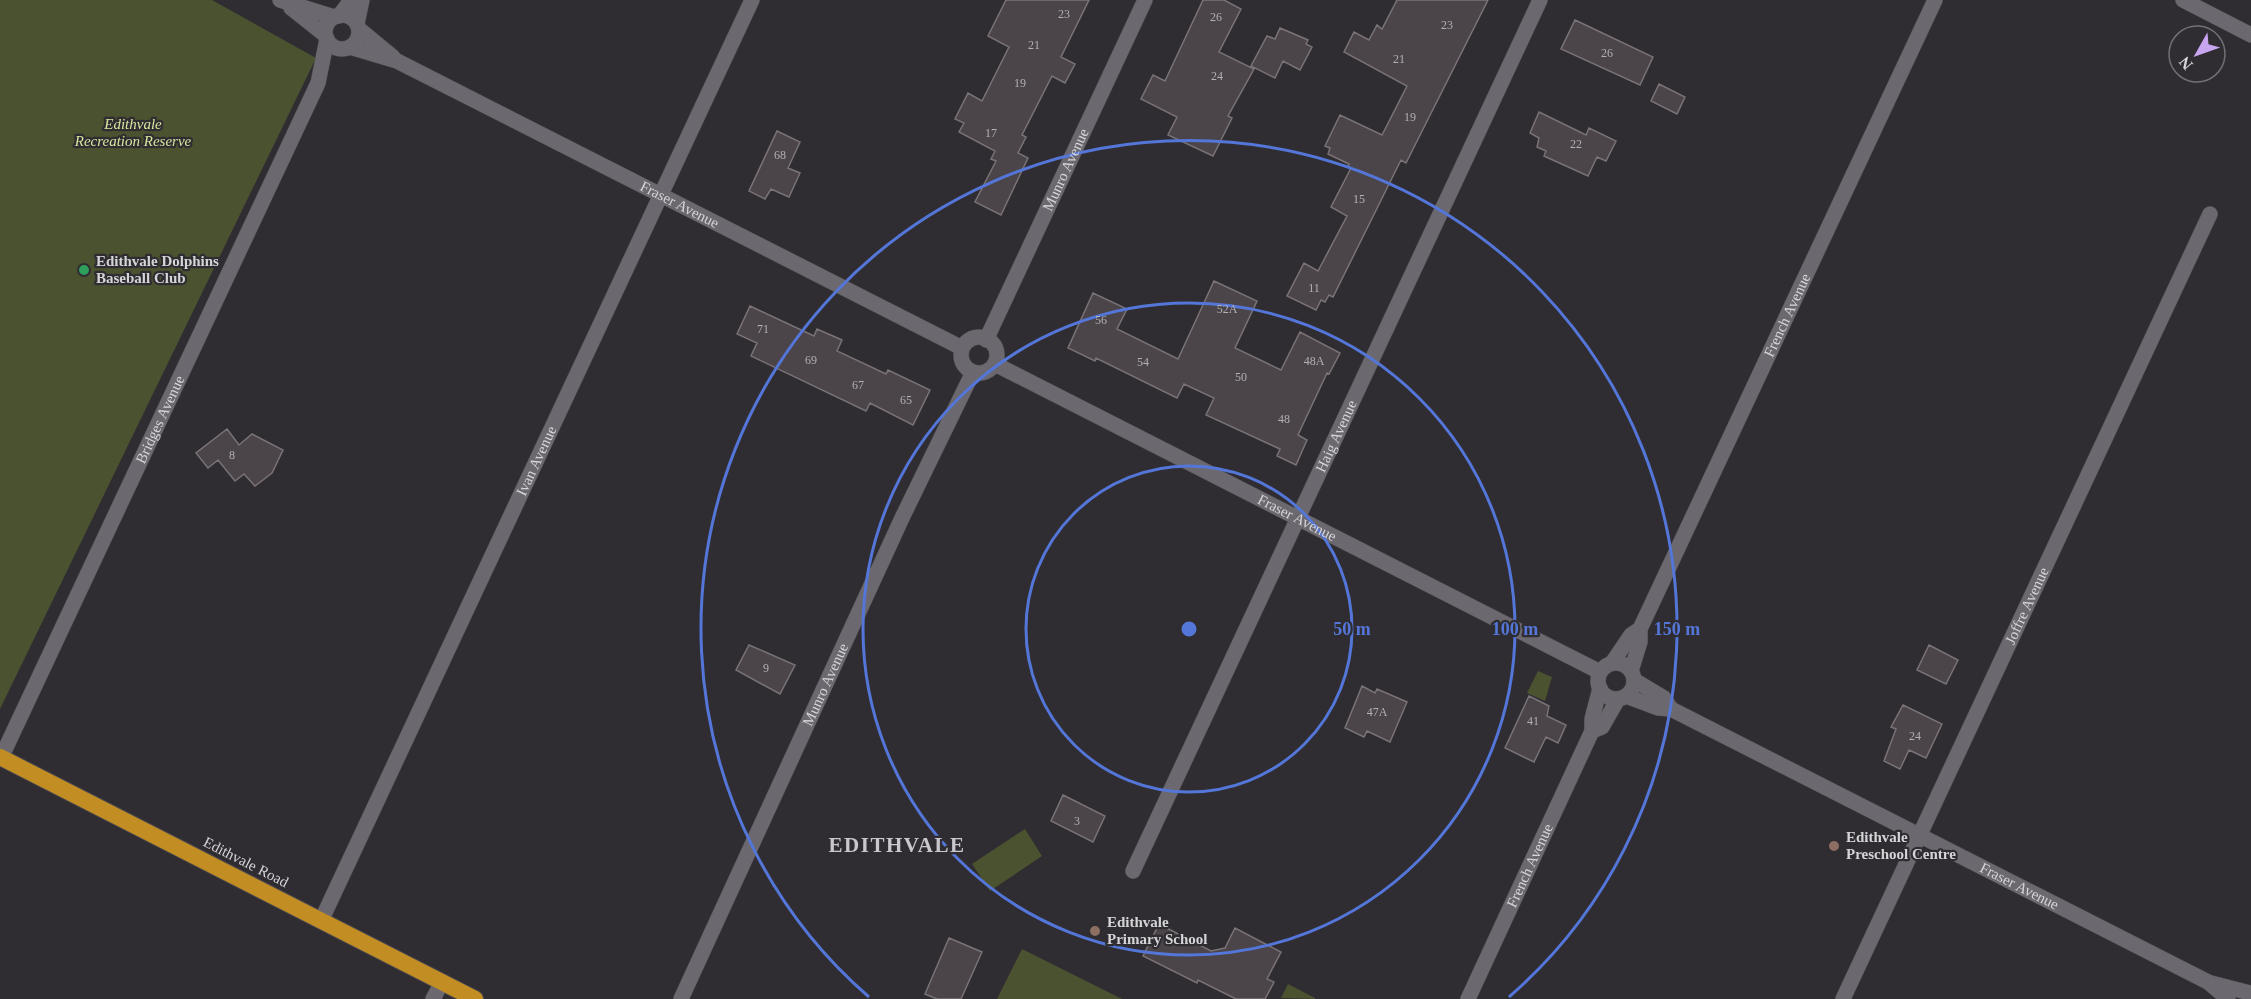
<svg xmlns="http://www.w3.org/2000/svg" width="2251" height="999" viewBox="0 0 2251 999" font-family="'Times New Roman',serif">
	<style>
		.green { fill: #4b522f }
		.building { fill: #4b4448; stroke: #797377; stroke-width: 1.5 }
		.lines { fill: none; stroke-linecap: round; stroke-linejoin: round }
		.minor-casing { stroke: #4c4a4f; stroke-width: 16 }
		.trunk-casing { stroke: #4c4a4f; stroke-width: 18 }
		.minor { stroke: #6b696f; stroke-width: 15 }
		.trunk { stroke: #c28d22; stroke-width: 16 }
		.ring { fill: none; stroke: #5476d8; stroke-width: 3 }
		.leisure-dot { fill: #2e9e5b; stroke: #2f2d32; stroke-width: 2 }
		.education-dot { fill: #8d6e63; stroke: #2f2d32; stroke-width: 2 }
		.labels { text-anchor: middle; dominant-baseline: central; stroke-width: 4.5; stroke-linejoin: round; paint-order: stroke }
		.number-label { font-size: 12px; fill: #b2b0b3 }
		.park-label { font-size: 15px; font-style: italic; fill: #d6e69d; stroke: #2f2d32 }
		.street-label { font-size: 15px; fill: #d5d4d7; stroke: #2f2d32 }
		.poi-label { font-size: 15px; font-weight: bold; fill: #d5d4d7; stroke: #2f2d32; text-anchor: start }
		.district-label { font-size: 21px; font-weight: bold; letter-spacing: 1.5px; fill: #c9c6cd; stroke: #2f2d32 }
		.centre { fill: #5476d8; stroke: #2f2d32; stroke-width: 3 }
		.ring-label { font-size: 18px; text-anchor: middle; font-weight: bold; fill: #5476d8; stroke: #2f2d32; stroke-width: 4.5; stroke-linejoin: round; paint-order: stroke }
	</style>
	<rect width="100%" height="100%" fill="#2f2d32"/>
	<path class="green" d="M0 0H212L316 58 0 709Z
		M1538 671 1552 677 1545 701 1527 693Z
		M1025 829 1042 856 990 891 972 864Z
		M1022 949 1122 999H997Z
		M1288 984 1315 998V999L1281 998Z"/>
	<path class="building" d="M1006 0H1089L1061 57 1075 64 1065 83 1052 76 1022 135 1026 137 1018 153 1028 158 1001 215 975 202 996 161 991 159 995 151 959 132 964 123 955 119 968 93 982 101 1009 47 988 36Z
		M1203 0H1224L1241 9 1219 52 1254 69 1228 116 1232 118 1213 156 1168 135 1177 117 1141 99 1153 75 1165 81Z
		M1397 0H1488L1406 163 1401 160 1333 297 1329 295 1325 302 1321 300 1316 310 1287 296 1304 263 1318 271 1347 216 1331 207 1351 168 1348 167 1349 164 1328 154 1330 148 1325 146 1340 115 1382 135 1407 86 1344 52 1354 32 1369 40 1377 25 1382 29Z
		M1575 20 1653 57 1640 85 1561 49Z
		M1280 28 1308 40 1306 44 1312 47 1300 70 1283 61 1275 78 1251 66 1267 36 1275 39Z
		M1659 84 1685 97 1677 114 1651 101Z
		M1539 112 1586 135 1589 128 1616 141 1606 161 1597 157 1588 176 1544 156 1546 151 1537 147 1539 138 1530 133Z
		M777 131 800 142 788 168 800 173 789 197 771 189 765 199 749 191Z
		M1214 281 1257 301 1235 348 1281 370 1300 332 1340 353 1329 374 1327 373 1298 435 1307 440 1296 465 1277 456 1280 449 1206 415 1214 398 1184 384 1177 398 1096 358 1095 361 1068 348 1093 293 1127 309 1117 329 1178 359Z
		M750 306 814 336 817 329 842 340 837 351 886 374 888 370 930 390 913 425 870 403 866 411 751 356 757 343 737 334Z
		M227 429 239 445 252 434 283 450 272 473 255 486 244 474 235 481 218 460 208 468 196 453Z
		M749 645 795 665 780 694 736 670Z
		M1929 645 1958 660 1946 684 1917 670Z
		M1362 686 1375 693 1377 689 1407 702 1390 742 1367 731 1364 737 1345 728Z
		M1529 696 1549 706 1547 716 1566 725 1558 743 1546 737 1534 762 1505 748Z
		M1903 705 1942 724 1926 758 1909 750 1900 769 1884 761 1896 729 1891 727Z
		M1063 795 1105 816 1093 842 1051 821Z
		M1159 924 1211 951 1225 948 1235 928 1281 952 1267 979 1274 982 1265 999H1236L1198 980 1197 983 1143 956Z
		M949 938 982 952 961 999H937L925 994Z"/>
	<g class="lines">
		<defs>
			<g id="minor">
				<path d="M280 0 334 17"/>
				<path d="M2183 0 2251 35"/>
				<path d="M291 8 325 35"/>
				<circle cx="342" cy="32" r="17"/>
				<path d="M339 16 351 0"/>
				<path d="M357 24 362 0"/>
				<path d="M359 29 393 57"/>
				<path id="s1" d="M350 47 397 61 962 348"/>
				<circle cx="979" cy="355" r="18"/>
				<path id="s2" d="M986 340 1145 0"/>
				<path id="s3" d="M995 364 1600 672"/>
				<circle cx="1616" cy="681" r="18"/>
				<path d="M1612 663 1631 635 1640 629"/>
				<path id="s4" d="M1631 671 1640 642V629L1935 0"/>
				<path d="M1634 680 1664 698 1671 709"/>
				<path id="s5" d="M1626 696 1658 708 1671 709 2208 982 2228 999"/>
				<path d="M1592 731 1602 727 1618 699"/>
				<path id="s6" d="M1 758 318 83 327 39"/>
				<path id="s7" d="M1133 871 1540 0"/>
				<path id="s8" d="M321 921 752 0"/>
				<path d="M2211 983 2250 993"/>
				<path d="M433 999 442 982"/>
				<path id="s9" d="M681 999 902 518 973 372"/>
				<path id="s10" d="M1468 999 1592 731V719L1600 688"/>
				<path id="s11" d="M1843 999 2210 214"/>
			</g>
			<path id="trunk" d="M0 757 475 999"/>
		</defs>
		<use href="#minor" class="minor-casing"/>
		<use href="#trunk" class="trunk-casing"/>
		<use href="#minor" class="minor"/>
		<use href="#trunk" class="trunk"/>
	</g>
	<g class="ring">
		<circle cx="1189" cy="629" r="163"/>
		<circle cx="1189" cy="629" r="326"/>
		<path d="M869 997A488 488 0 1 1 1509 997"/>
	</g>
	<circle class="leisure-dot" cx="84" cy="270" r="6"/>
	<g class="education-dot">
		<circle cx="1834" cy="846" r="6"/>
		<circle cx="1095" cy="931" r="6"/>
	</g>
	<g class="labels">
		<g class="number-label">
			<text x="1064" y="14">23</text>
			<text x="1216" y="17">26</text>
			<text x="1447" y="25">23</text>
			<text x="1034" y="45">21</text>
			<text x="1607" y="53">26</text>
			<text x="1399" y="59">21</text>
			<text x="1217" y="76">24</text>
			<text x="1020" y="83">19</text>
			<text x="1410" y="117">19</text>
			<text x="991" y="133">17</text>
			<text x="1576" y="144">22</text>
			<text x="780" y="155">68</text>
			<text x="1359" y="199">15</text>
			<text x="1314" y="288">11</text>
			<text x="1227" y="309">52A</text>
			<text x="1101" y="320">56</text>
			<text x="763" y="329">71</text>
			<text x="811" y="360">69</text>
			<text x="1314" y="361">48A</text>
			<text x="1143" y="362">54</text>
			<text x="1241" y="377">50</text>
			<text x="858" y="385">67</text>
			<text x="906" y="400">65</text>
			<text x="1284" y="419">48</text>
			<text x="232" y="455">8</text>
			<text x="766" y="668">9</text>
			<text x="1377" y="712">47A</text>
			<text x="1533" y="721">41</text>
			<text x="1915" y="736">24</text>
			<text x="1077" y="821">3</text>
		</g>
		<g class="park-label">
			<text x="133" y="124">Edithvale<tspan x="133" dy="17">Recreation Reserve</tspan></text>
		</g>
		<g class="street-label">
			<text stroke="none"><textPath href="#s2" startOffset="188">Munro Avenue</textPath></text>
			<text stroke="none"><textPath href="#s1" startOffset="366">Fraser Avenue</textPath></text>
			<text stroke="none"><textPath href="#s4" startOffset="390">French Avenue</textPath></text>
			<text stroke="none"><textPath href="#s6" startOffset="374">Bridges Avenue</textPath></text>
			<text stroke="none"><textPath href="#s7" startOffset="480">Haig Avenue</textPath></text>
			<text stroke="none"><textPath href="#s8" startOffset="508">Ivan Avenue</textPath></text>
			<text stroke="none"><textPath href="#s3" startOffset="339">Fraser Avenue</textPath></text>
			<text stroke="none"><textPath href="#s11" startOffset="434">Joffre Avenue</textPath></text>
			<text stroke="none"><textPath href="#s9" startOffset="346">Munro Avenue</textPath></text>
			<text transform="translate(246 862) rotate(27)">Edithvale Road</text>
			<text stroke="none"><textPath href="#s10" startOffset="147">French Avenue</textPath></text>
			<text stroke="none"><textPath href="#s5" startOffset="438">Fraser Avenue</textPath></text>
		</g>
		<g class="poi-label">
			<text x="96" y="261">Edithvale Dolphins<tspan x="96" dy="17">Baseball Club</tspan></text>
			<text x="1846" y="837">Edithvale<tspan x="1846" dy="17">Preschool Centre</tspan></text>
			<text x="1107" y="922">Edithvale<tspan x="1107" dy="17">Primary School</tspan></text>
		</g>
		<g class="district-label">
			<text x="897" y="845">EDITHVALE</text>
		</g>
	</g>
	<circle cx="1189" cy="629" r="9" class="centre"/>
	<g class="ring-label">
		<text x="1352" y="635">50 m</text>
		<text x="1515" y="635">100 m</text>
		<text x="1677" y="635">150 m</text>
	</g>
	<g transform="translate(2197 54) rotate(230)"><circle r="28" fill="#2f2d32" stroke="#717074" stroke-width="1.5"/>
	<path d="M0-4.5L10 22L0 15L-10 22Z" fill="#c7a6ef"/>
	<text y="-9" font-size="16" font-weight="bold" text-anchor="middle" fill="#d5d4d7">N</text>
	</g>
</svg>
